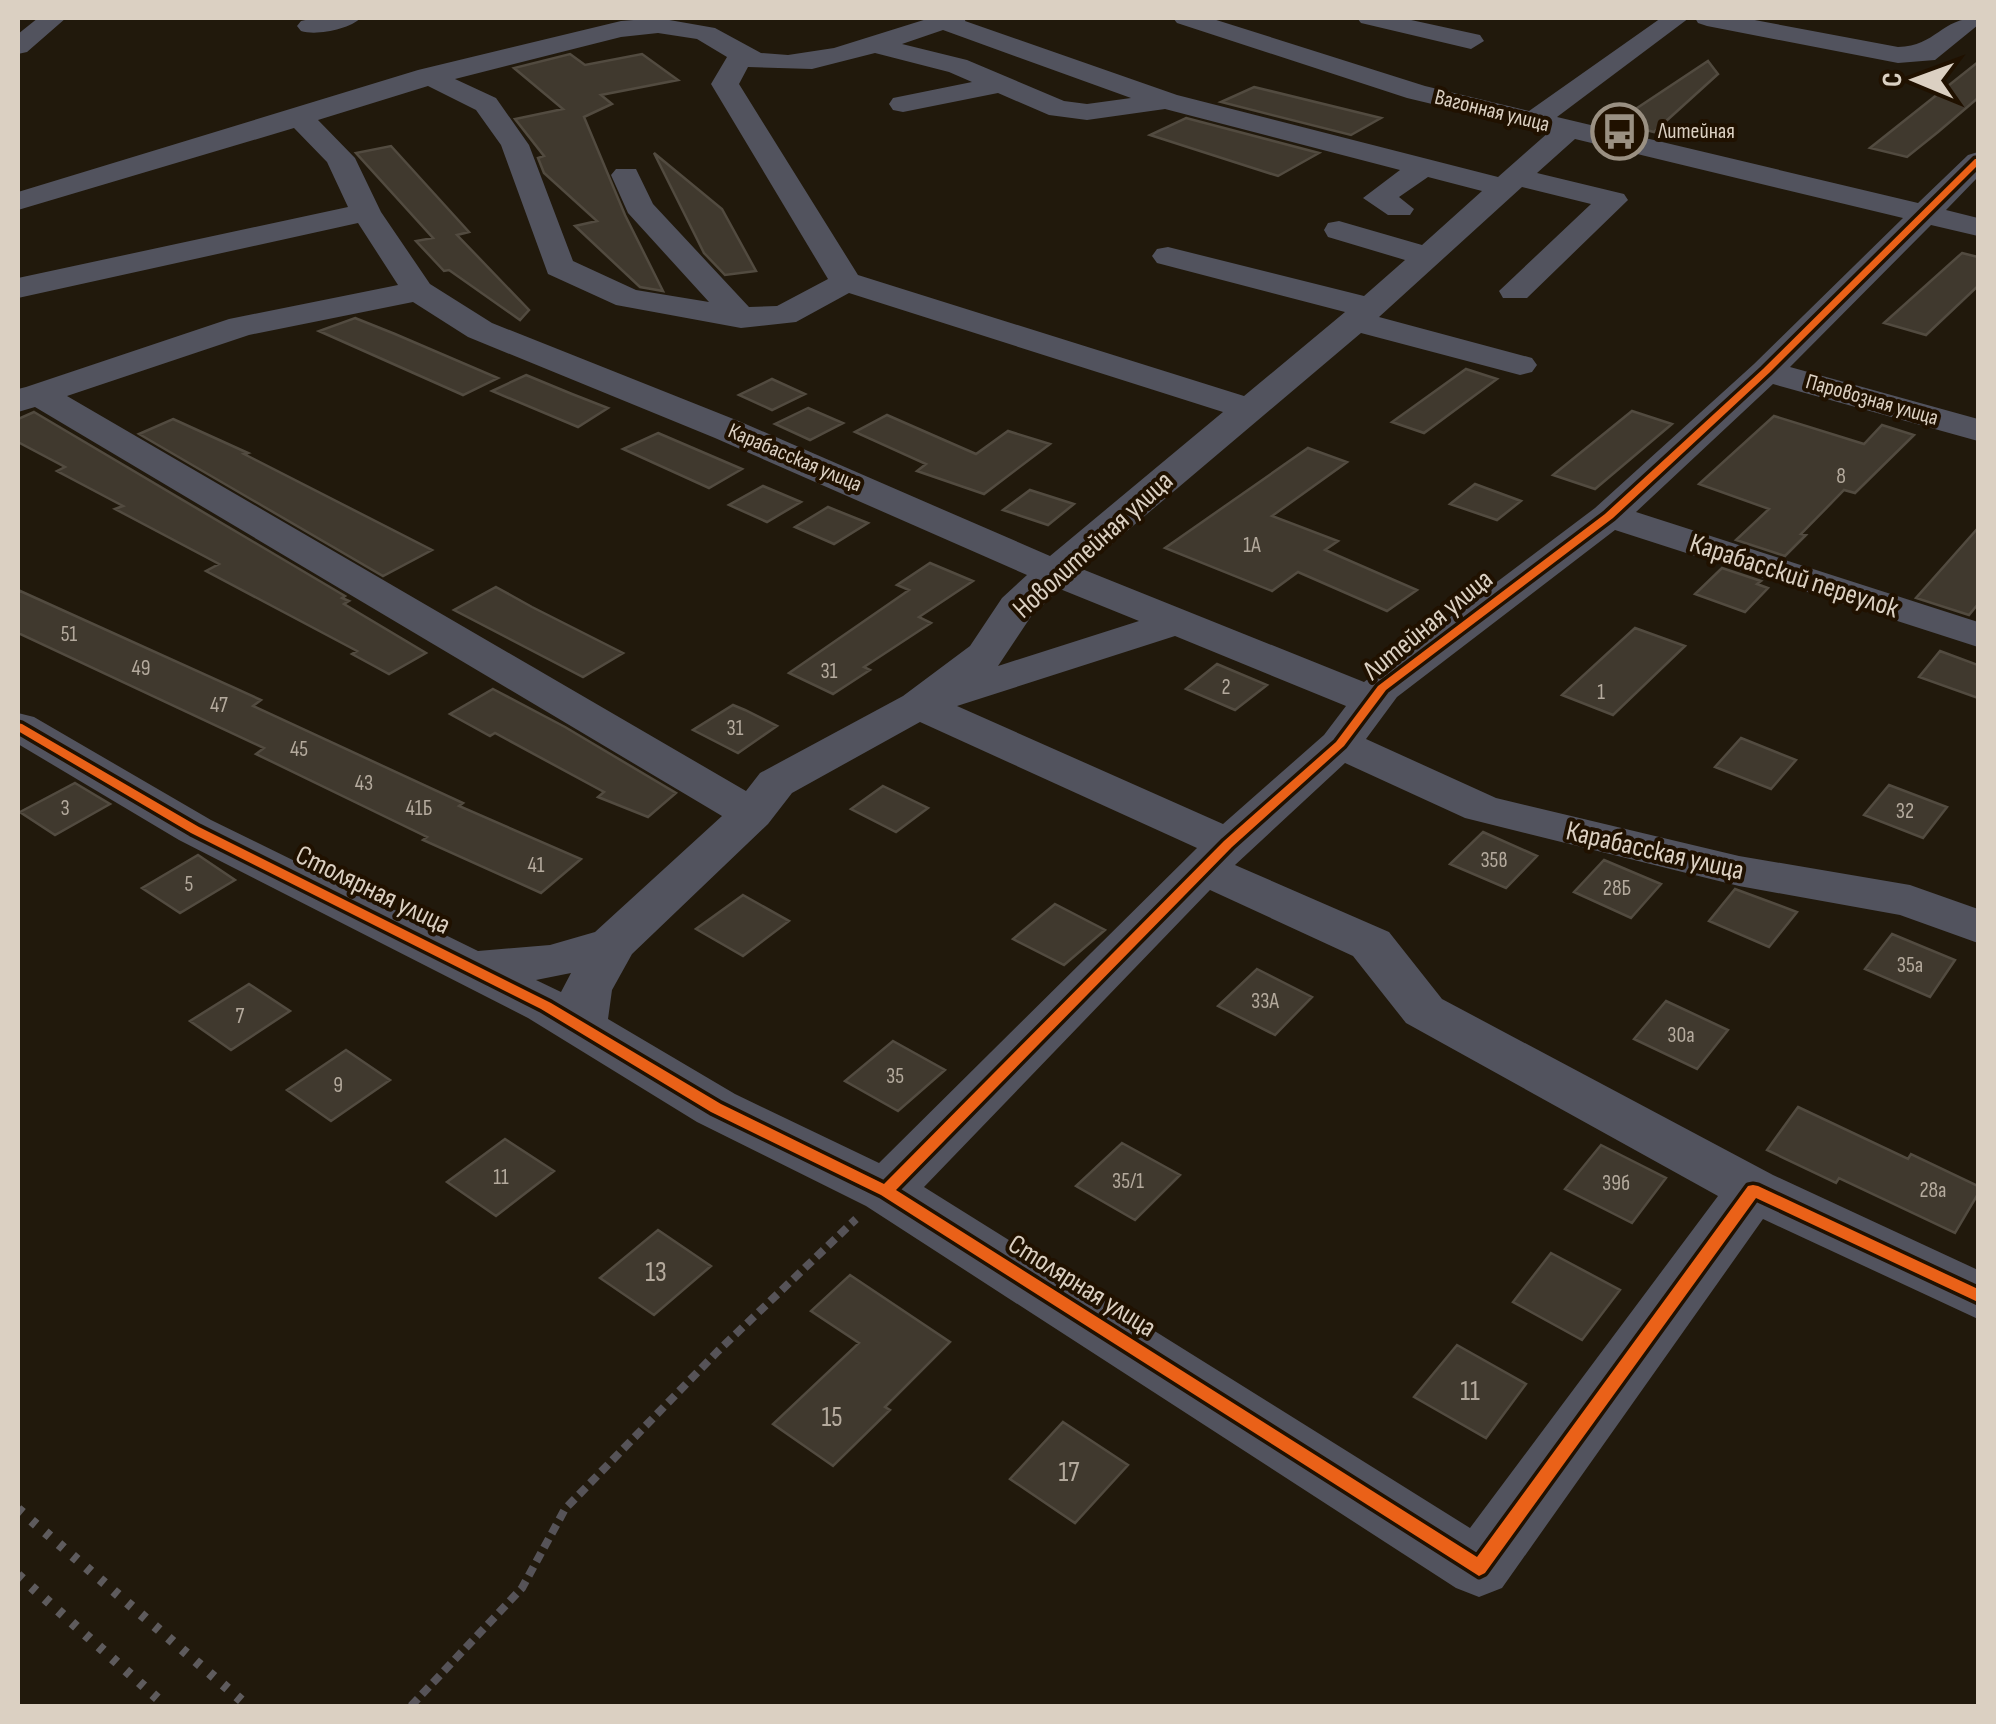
<svg xmlns="http://www.w3.org/2000/svg" width="1996" height="1724" viewBox="0 0 1996 1724" font-family="'Sofia Sans Condensed',sans-serif">
	<style>
		.building { fill: #40392e; stroke: #524b40; stroke-width: 2.5 }
		.lines { fill: none; stroke-linecap: round; stroke-linejoin: round }
		.path { stroke: #565358; stroke-width: 8; stroke-dasharray: 10 6; stroke-linecap: butt }
		.minor { fill: #52535e; fill-rule: evenodd }
		.rail { stroke: #5e5b5d; stroke-width: 10; stroke-dasharray: 6 12; stroke-linecap: butt }
		.cycleway-casing { stroke: #201100; stroke-width: 7 }
		.cycleway { fill: #ea6118; fill-rule: evenodd }
		.labels { text-anchor: middle; dominant-baseline: central; stroke-width: 8; stroke-linejoin: round; paint-order: stroke }
		.far-street-label { font-size: 22px; fill: #dbd0c2; stroke: #201100 }
		.far-poi-label { font-size: 22px; fill: #dbd0c2; stroke: #201100; text-anchor: start }
		.number-label { font-size: 22px; fill: #b4aa9d }
		.street-label { font-size: 28px; fill: #dbd0c2; stroke: #201100 }
		.near-number-label { font-size: 28px; fill: #b4aa9d }
	</style>
	<rect width="100%" height="100%" fill="#21190c"/>
	<path class="building" d="M570 54 585 65 642 54 678 80 601 95 612 104 584 117 625 215 663 291 640 287 575 226 597 221 544 173 538 158 544 156 515 119 563 109 514 68Z
		M1708 61 1718 74 1654 132 1616 122Z
		M1978 62V98L1938 132 1907 157 1870 148Z
		M1254 87 1381 118 1351 135 1221 102Z
		M1186 118 1319 153 1278 176 1150 135Z
		M391 146 469 232 457 235 529 310 520 320 449 270 444 271 416 241 433 238 356 153Z
		M654 153 722 209 756 271 725 275 704 253Z
		M1962 253 1978 257V286L1926 335 1884 323Z
		M355 318 395 334 498 378 463 395 319 331Z
		M1466 369 1497 379 1424 433 1392 422Z
		M526 375 572 394 608 408 578 427 492 391Z
		M772 379 805 394 772 410 739 395Z
		M808 408 843 423 810 440 775 424Z
		M1632 411 1672 424 1595 489 1553 475Z
		M34 412 345 596 342 598 349 601 344 604 426 653 389 674 352 654 357 651 206 571 219 564 115 509 123 506 57 471 65 467 18 442V419Z
		M887 415 976 454 1008 431 1050 444 984 494 917 471 926 464 855 432Z
		M1774 416 1864 444 1882 425 1914 435 1855 493 1844 490 1801 534 1806 535 1785 556 1736 540 1769 509 1699 484Z
		M173 419 248 453 244 454 432 550 383 576 139 434Z
		M658 433 742 469 709 488 623 449Z
		M1308 448 1347 462 1272 516 1338 541 1325 550 1417 590 1387 611 1298 572 1272 591 1165 548Z
		M1475 484 1521 501 1497 520 1450 504Z
		M763 486 801 502 767 522 729 505Z
		M1030 490 1074 504 1048 525 1003 510Z
		M828 507 868 523 834 544 795 527Z
		M1978 528V604L1969 615 1916 598Z
		M930 563 973 581 919 617 931 623 864 667 870 670 833 694 789 673 909 590 897 585Z
		M1722 568 1761 581 1757 584 1768 588 1745 612 1695 594Z
		M496 587 532 607 623 653 583 677 454 610Z
		M18 590 261 700 253 706 463 803 459 806 581 859 541 893 423 840 427 837 256 754 264 748 18 633Z
		M1635 628 1685 646 1613 715 1562 695Z
		M1940 651 1978 665V698L1919 677Z
		M1217 664 1267 685 1235 710 1186 689Z
		M493 689 565 727 676 793 648 817 598 797 604 792 495 733 490 736 450 714Z
		M733 705 745 710 777 726 738 753 693 730Z
		M1741 738 1796 760 1771 789 1715 767Z
		M75 783 110 804 55 835 20 812Z
		M1889 785 1947 807 1923 838 1864 815Z
		M883 786 928 808 896 832 851 809Z
		M1483 832 1537 856 1506 888 1450 864Z
		M198 855 235 880 180 913 142 888Z
		M1604 860 1661 884 1631 918 1574 892Z
		M1735 889 1797 912 1769 947 1709 921Z
		M743 895 789 921 743 956 696 929Z
		M1055 904 1105 930 1064 965 1013 939Z
		M1892 934 1955 960 1930 997 1865 969Z
		M1257 969 1312 997 1275 1035 1218 1006Z
		M249 984 290 1011 231 1050 190 1021Z
		M1666 1001 1728 1030 1697 1069 1634 1039Z
		M893 1041 945 1070 898 1111 845 1081Z
		M346 1050 390 1080 331 1121 287 1090Z
		M1798 1107 1908 1159 1911 1154 1978 1186V1194L1955 1233 1839 1178 1836 1183 1767 1150Z
		M505 1139 554 1171 496 1216 447 1182Z
		M1122 1143 1180 1175 1135 1220 1076 1186Z
		M1601 1145 1666 1178 1632 1223 1565 1189Z
		M658 1230 711 1266 654 1315 600 1278Z
		M1551 1253 1620 1290 1582 1340 1513 1302Z
		M850 1275 950 1342 885 1407 890 1410 833 1466 773 1424 859 1343 811 1311Z
		M1457 1345 1526 1384 1486 1438 1414 1397Z
		M1063 1422 1128 1465 1075 1523 1010 1479Z"/>
	<g class="lines">
		<path class="path" d="M411 1706 522 1588 565 1509 718 1351 856 1219"/>
		<path class="minor" d="M38 18H66L27 52 18 54V34Z
			M314 18H361C349 29 317 36 301 31L297 26 301 21Z
			M658 18 715 28 761 53 788 55 834 48 930 18H966L965 21 1177 95 1498 177 1549 132 1407 98 1177 23 1173 18H1210L1425 86 1529 111 1661 18H1689L1557 117 1918 203 1968 155 1978 152V177L1946 210 1978 218V236L1931 225 1790 367 1978 419V441L1773 384 1636 512 1978 622V647L1615 530 1397 697 1366 739 1496 798 1739 856 1910 885 1978 909V943L1900 915 1739 886 1465 818 1345 763 1235 865 1389 932 1442 999 1773 1175 1978 1270V1319L1763 1219 1502 1588 1479 1597 1456 1588 866 1206 697 1122 528 1018 179 840 18 744V713L34 717 211 820 478 951 550 945 595 932 722 816 35 407 18 412V389L26 387 229 319 398 285 358 223 18 298V278L348 207 327 162 294 128 18 210V192L418 70 621 21ZM943 30 1131 98 1087 104 1064 101 967 60 902 44ZM658 33 697 39 727 57 711 84 828 279 777 306 749 307 653 204 636 169H616L611 175 628 213 709 302 636 290 573 261 529 145 496 98 455 79 621 37ZM875 53 949 72 972 82 893 98 889 104 893 110 903 112 998 93 1049 115 1087 120 1165 109 1400 170 1363 198 1388 215H1410L1414 209 1399 197 1428 177 1482 191 1422 245 1339 221 1328 223 1324 230 1328 237 1405 260 1364 296 1168 247 1157 249 1152 256 1157 263 1345 312 1244 396 858 275 739 84 748 67 812 69ZM428 86 476 110 501 145 548 274 616 305 741 328 796 322 849 293 1223 412 1050 556 741 422 492 323 430 284 381 212 355 158 318 120ZM1575 139 1903 218 1754 364 1595 508 1364 682 1082 569 1361 333 1520 375 1532 372 1537 365 1532 358 1379 317 1522 187 1591 204 1499 291 1503 298H1527L1628 200 1624 194 1537 173ZM413 302 468 337 715 438 1027 575 1002 598 970 646 903 696 760 773 746 791 67 396 249 335ZM1060 589 1139 621 998 666 1032 615ZM1175 636 1346 706 1324 735 1223 824 957 706ZM920 722 1197 848 879 1163 735 1094 608 1019 612 990 632 954 768 824 792 793ZM1210 890 1353 956 1406 1023 1718 1196 1470 1528 924 1187ZM571 973 561 992 536 980Z
			M1357 18H1402L1480 35 1484 41 1471 49 1361 23Z
			M1695 18H1744L1898 47C1937 46 1940 18 1978 18V25L1935 60 1898 63 1707 26 1698 23Z"/>
		<path class="rail" d="M18 1509 248 1706
			M18 1575 166 1706"/>
		<defs>
			<path id="cycleway" d="M1975 159H1978V165L1769 373 1613 518 1386 690 1344 746 1232 847 896 1190 1477 1557 1748 1186 1753 1185 1758 1186 1978 1289V1302L1756 1198 1485 1573 1479 1576 881 1195 711 1112 541 1009 191 833 18 731V723L22 724 199 827 551 1003 721 1104 884 1184 1224 841 1336 742 1378 686 1605 514 1763 369Z"/>
		</defs>
		<use href="#cycleway" class="cycleway-casing"/>
		<use href="#cycleway" class="cycleway"/>
	</g>
	<defs>
		<symbol id="bus-ring" viewBox="-11 -11 22 22"><circle r="9.5" fill="#201100" stroke="#9a9082" stroke-width="1.5"/><path d="M-5-6H5V4H4V6H2V4H-2V6H-4V4H-5ZM-3.5-4V0h7V-4ZM-3.5 1.2v1.5H-2V1.2ZM2 1.2v1.5H3.5V1.2Z" fill="#9a9082"/></symbol>
	</defs>
	<g fill-rule="evenodd">
		<use href="#bus-ring" x="1588" y="100" width="63" height="63"/>
	</g>
	<g class="labels">
		<g class="far-street-label">
			<text transform="translate(1492 111) rotate(14)">Вагонная улица</text>
			<text transform="translate(1872 400) rotate(16)">Паровозная улица</text>
			<text transform="translate(795 458) rotate(23)">Карабасская улица</text>
		</g>
		<g class="far-poi-label">
			<text x="1658" y="131">Литейная</text>
		</g>
		<g class="number-label">
			<text x="1841" y="476">8</text>
			<text x="1252" y="545">1А</text>
			<text x="69" y="634">51</text>
			<text x="141" y="668">49</text>
			<text x="829" y="671">31</text>
			<text x="1226" y="687">2</text>
			<text x="1601" y="692">1</text>
			<text x="219" y="705">47</text>
			<text x="735" y="728">31</text>
			<text x="299" y="749">45</text>
			<text x="364" y="783">43</text>
			<text x="65" y="808">3</text>
			<text x="419" y="808">41Б</text>
			<text x="1905" y="811">32</text>
			<text x="1494" y="860">35в</text>
			<text x="536" y="865">41</text>
			<text x="189" y="884">5</text>
			<text x="1617" y="888">28Б</text>
			<text x="1910" y="965">35а</text>
			<text x="1265" y="1001">33А</text>
			<text x="240" y="1016">7</text>
			<text x="1681" y="1035">30а</text>
			<text x="895" y="1076">35</text>
			<text x="338" y="1085">9</text>
			<text x="501" y="1177">11</text>
			<text x="1128" y="1181">35/1</text>
			<text x="1616" y="1183">39б</text>
			<text x="1933" y="1190">28а</text>
		</g>
		<g class="street-label">
			<text transform="translate(1093 545) rotate(-42)">Новолитейная улица</text>
			<text transform="translate(1794 576) rotate(18)">Карабасский переулок</text>
			<text transform="translate(1428 625) rotate(-39)">Литейная улица</text>
			<text transform="translate(1655 851) rotate(13)">Карабасская улица</text>
			<text transform="translate(373 890) rotate(26)">Столярная улица</text>
			<text transform="translate(1082 1286) rotate(32)">Столярная улица</text>
		</g>
		<g class="near-number-label">
			<text x="656" y="1272">13</text>
			<text x="1470" y="1391">11</text>
			<text x="832" y="1417">15</text>
			<text x="1069" y="1472">17</text>
		</g>
	</g>
	<rect width="1996" height="1724" fill="none" stroke="#dbd0c2" stroke-width="40"/>
	<g transform="translate(1916 80) rotate(271)" stroke="#201100" stroke-width="8" paint-order="stroke">
	<path d="M0-8L18 38L0 25L-18 38Z" fill="#dbd0c2"/>
	<text y="-15" font-size="28" font-weight="bold" text-anchor="middle" fill="#dbd0c2">С</text>
	</g>
</svg>
